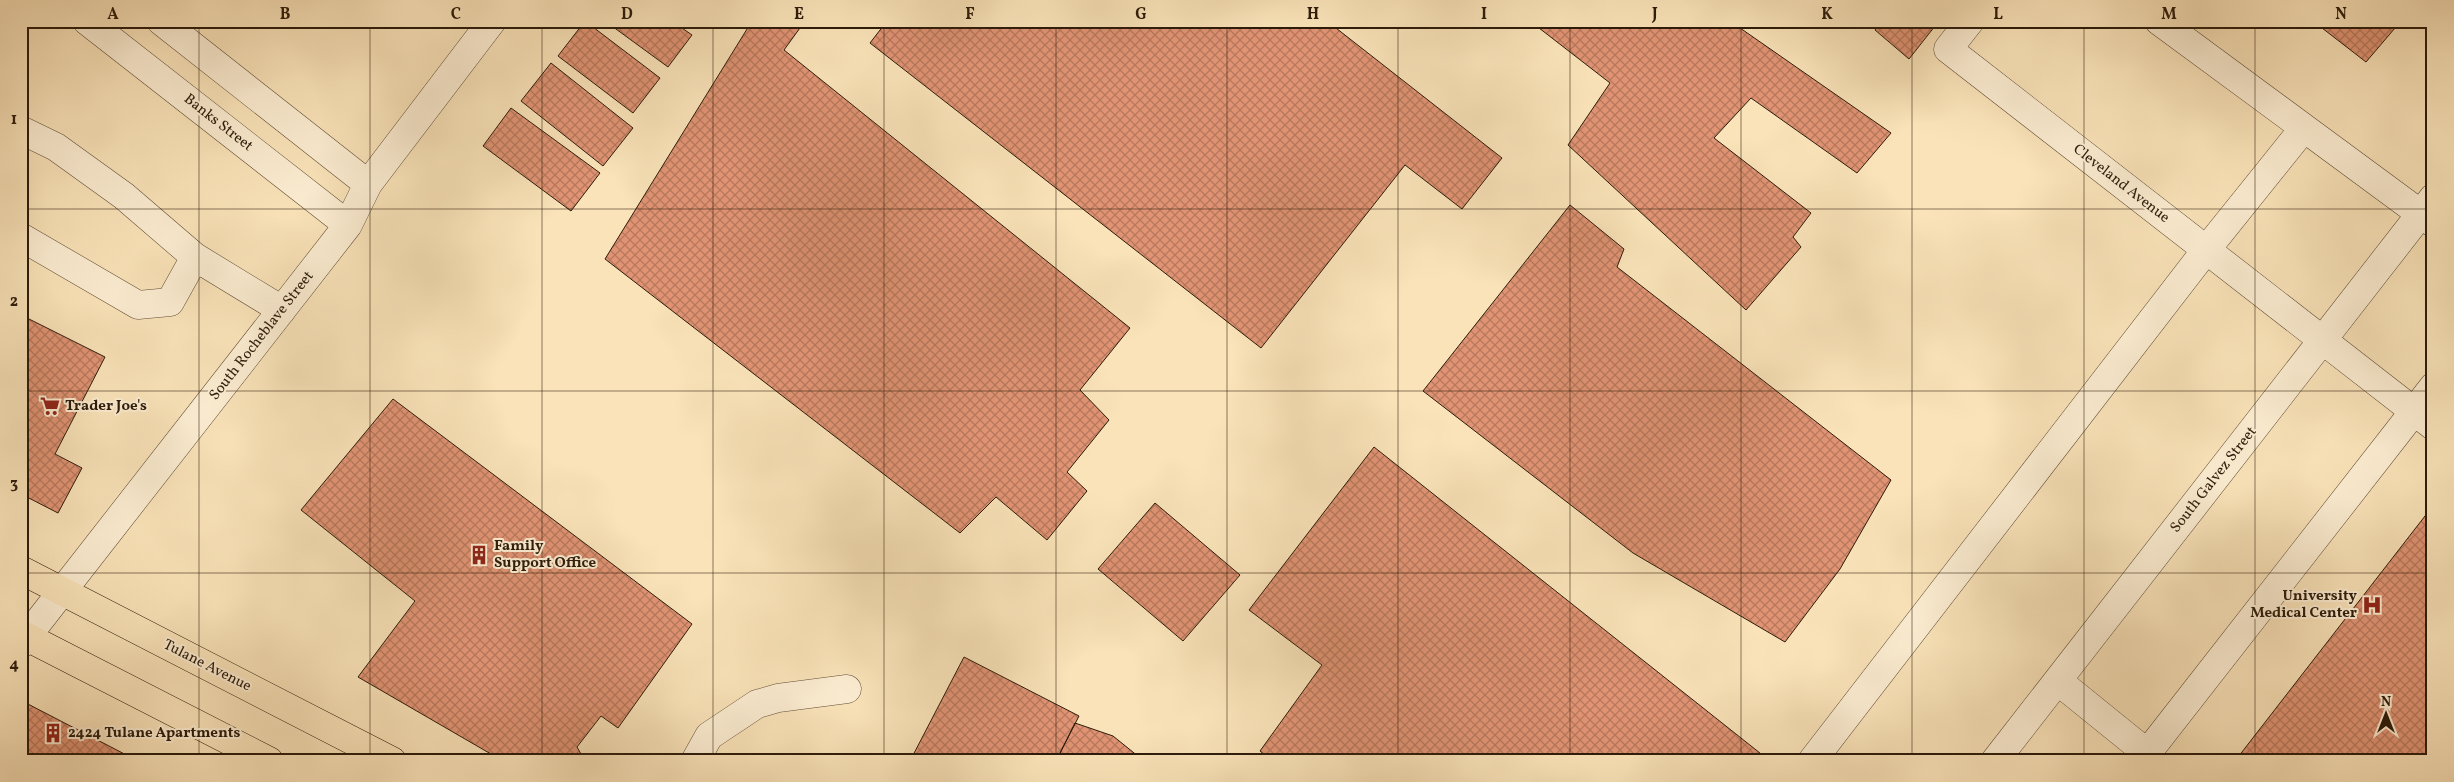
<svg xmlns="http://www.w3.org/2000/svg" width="2454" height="782" viewBox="0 0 2454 782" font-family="Vollkorn,serif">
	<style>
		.building { fill: url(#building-cross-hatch); stroke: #2c1b0a }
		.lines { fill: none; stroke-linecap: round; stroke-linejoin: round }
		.minor-casing { stroke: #604d36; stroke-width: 29 }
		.major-casing { stroke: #2c1b0a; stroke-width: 29 }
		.minor { stroke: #fcedd2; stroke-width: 28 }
		.major { stroke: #fae3b9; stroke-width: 28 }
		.grid { fill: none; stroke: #2c1b0a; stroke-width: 1; stroke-opacity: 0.55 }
		.labels { text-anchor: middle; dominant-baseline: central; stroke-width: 4; stroke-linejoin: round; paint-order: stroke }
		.street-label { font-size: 15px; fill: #2c1b0a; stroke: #fcedd2 }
		.poi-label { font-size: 15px; font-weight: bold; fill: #2c1b0a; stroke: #fcedd2; text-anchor: start }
		.neatline { fill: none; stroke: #2c1b0a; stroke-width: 2 }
		.grid-label { font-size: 16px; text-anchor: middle; font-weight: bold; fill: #2c1b0a }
	</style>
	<defs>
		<pattern id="building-cross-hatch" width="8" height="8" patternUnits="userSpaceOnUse" patternTransform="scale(1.25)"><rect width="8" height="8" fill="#e19474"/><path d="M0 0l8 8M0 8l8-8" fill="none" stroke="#b7785d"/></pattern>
	</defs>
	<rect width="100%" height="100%" fill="#fae3b9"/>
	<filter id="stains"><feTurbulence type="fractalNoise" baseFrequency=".004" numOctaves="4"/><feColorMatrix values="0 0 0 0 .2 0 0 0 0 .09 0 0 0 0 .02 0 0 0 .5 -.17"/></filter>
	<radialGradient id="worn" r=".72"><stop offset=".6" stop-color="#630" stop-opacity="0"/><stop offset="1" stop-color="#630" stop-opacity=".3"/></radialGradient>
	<path class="building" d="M268 21H283L277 29Z
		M585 21 660 78 633 113 558 56Z
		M605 21H672L692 35 668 67Z
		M752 21H805L784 50 1130 328 1080 390 1109 420 1067 472 1087 491 1047 540 996 497 960 533 605 259Z
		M887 21H1327L1502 158 1462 209 1405 165 1261 348 870 43Z
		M1530 21H1730L1891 133 1857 173 1751 98 1714 138 1811 213 1793 237 1801 247 1746 310 1568 145 1610 83Z
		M1881 21H1939L1909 59 1875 30Z
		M2313 21H2401L2366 62Z
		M551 63 633 128 603 166 521 101Z
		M511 108 600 173 571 211 483 146Z
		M1570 205 1624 249 1617 267 1891 480 1840 569 1785 642 1633 553 1423 391Z
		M21 315 105 357 55 454 82 468 58 513 21 494Z
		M393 399 692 624 618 728 601 716 577 747 585 761H503L358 677 415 601 301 510Z
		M1374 447 1770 761H1272L1260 751 1322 665 1249 610Z
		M1155 503 1240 575 1183 641 1098 569Z
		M2432 507 2433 761H2235Z
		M964 657 1079 716 1056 761H910Z
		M24 702 138 761H21V706Z
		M1075 723 1113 736 1144 761H1056Z"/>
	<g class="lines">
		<defs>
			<path id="minor" d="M87 21 348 225
				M161 21 368 184
				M1970 21 1948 49 2433 426
				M2159 21 2433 223
				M21 130 56 147 124 196 195 257 170 302 138 305 21 237
				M195 257 282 310
				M21 644 348 225 368 184 492 21
				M2058 681 2147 753
				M695 761 709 736 757 704 778 698 847 689
				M1812 761 2206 250 2304 128
				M1995 761 2433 198
				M2141 761 2433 387"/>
			<path id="major" d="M21 570 392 761
				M21 634 269 761"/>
		</defs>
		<use href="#minor" class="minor-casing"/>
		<use href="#major" class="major-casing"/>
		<use href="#minor" class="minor"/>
		<use href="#major" class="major"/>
	</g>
	<path class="grid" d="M199 21V761M370 21V761M542 21V761M713 21V761M884 21V761M1056 21V761M1227 21V761M1398 21V761M1570 21V761M1741 21V761M1912 21V761M2084 21V761M2255 21V761M21 209H2433M21 391H2433M21 573H2433"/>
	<defs>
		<symbol id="supermarket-bare" viewBox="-9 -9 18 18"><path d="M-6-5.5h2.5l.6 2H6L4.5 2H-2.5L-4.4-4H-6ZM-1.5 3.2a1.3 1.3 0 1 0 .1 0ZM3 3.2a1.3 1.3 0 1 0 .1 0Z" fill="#8f2418" stroke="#fcedd2" stroke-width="2.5" paint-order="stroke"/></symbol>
		<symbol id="building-bare" viewBox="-9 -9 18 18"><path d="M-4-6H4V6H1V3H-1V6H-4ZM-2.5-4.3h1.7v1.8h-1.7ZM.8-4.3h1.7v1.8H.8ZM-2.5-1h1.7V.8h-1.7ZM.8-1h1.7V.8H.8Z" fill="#8f2418" stroke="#fcedd2" stroke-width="2.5" paint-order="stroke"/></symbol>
		<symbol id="hospital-bare" viewBox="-9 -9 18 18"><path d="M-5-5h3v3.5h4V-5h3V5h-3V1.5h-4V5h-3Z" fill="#8f2418" stroke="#fcedd2" stroke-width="2.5" paint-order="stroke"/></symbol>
	</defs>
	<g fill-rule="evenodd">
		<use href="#supermarket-bare" x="36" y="392" width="28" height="28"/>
		<use href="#building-bare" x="465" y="541" width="28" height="28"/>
		<use href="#hospital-bare" x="2358" y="591" width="28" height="28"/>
		<use href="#building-bare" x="39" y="719" width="28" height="28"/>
	</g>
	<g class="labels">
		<g class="street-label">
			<text transform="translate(218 123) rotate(38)">Banks Street</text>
			<text transform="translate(2121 184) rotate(38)">Cleveland Avenue</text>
			<text transform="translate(262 336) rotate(-52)">South Rocheblave Street</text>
			<text transform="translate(2214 480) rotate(-52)">South Galvez Street</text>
			<text transform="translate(207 666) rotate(27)">Tulane Avenue</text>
		</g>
		<g class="poi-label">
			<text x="65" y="406">Trader Joe's</text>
			<text x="494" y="546">Family<tspan x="494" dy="17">Support Office</tspan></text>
			<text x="2357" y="596" text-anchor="end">University<tspan x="2357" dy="17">Medical Center</tspan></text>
			<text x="68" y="733">2424 Tulane Apartments</text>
		</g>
	</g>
	<rect width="2454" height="782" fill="none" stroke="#fae3b9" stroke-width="55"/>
	<g transform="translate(2386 714)" stroke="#fcedd2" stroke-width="4" paint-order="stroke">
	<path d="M0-4L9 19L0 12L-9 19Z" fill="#2c1b0a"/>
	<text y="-8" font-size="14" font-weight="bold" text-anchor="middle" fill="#2c1b0a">N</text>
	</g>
	<rect x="28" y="28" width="2398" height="726" class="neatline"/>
	<g class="grid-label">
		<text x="113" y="19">A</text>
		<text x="285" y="19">B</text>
		<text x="456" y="19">C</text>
		<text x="627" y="19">D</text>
		<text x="799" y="19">E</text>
		<text x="970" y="19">F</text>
		<text x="1141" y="19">G</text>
		<text x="1313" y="19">H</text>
		<text x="1484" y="19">I</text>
		<text x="1655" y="19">J</text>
		<text x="1827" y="19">K</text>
		<text x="1998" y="19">L</text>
		<text x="2169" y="19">M</text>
		<text x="2341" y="19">N</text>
		<text x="14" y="124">1</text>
		<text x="14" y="306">2</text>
		<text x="14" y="488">3</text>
		<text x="14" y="669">4</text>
	</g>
	<rect width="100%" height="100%" filter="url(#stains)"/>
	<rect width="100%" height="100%" fill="url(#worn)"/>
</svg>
